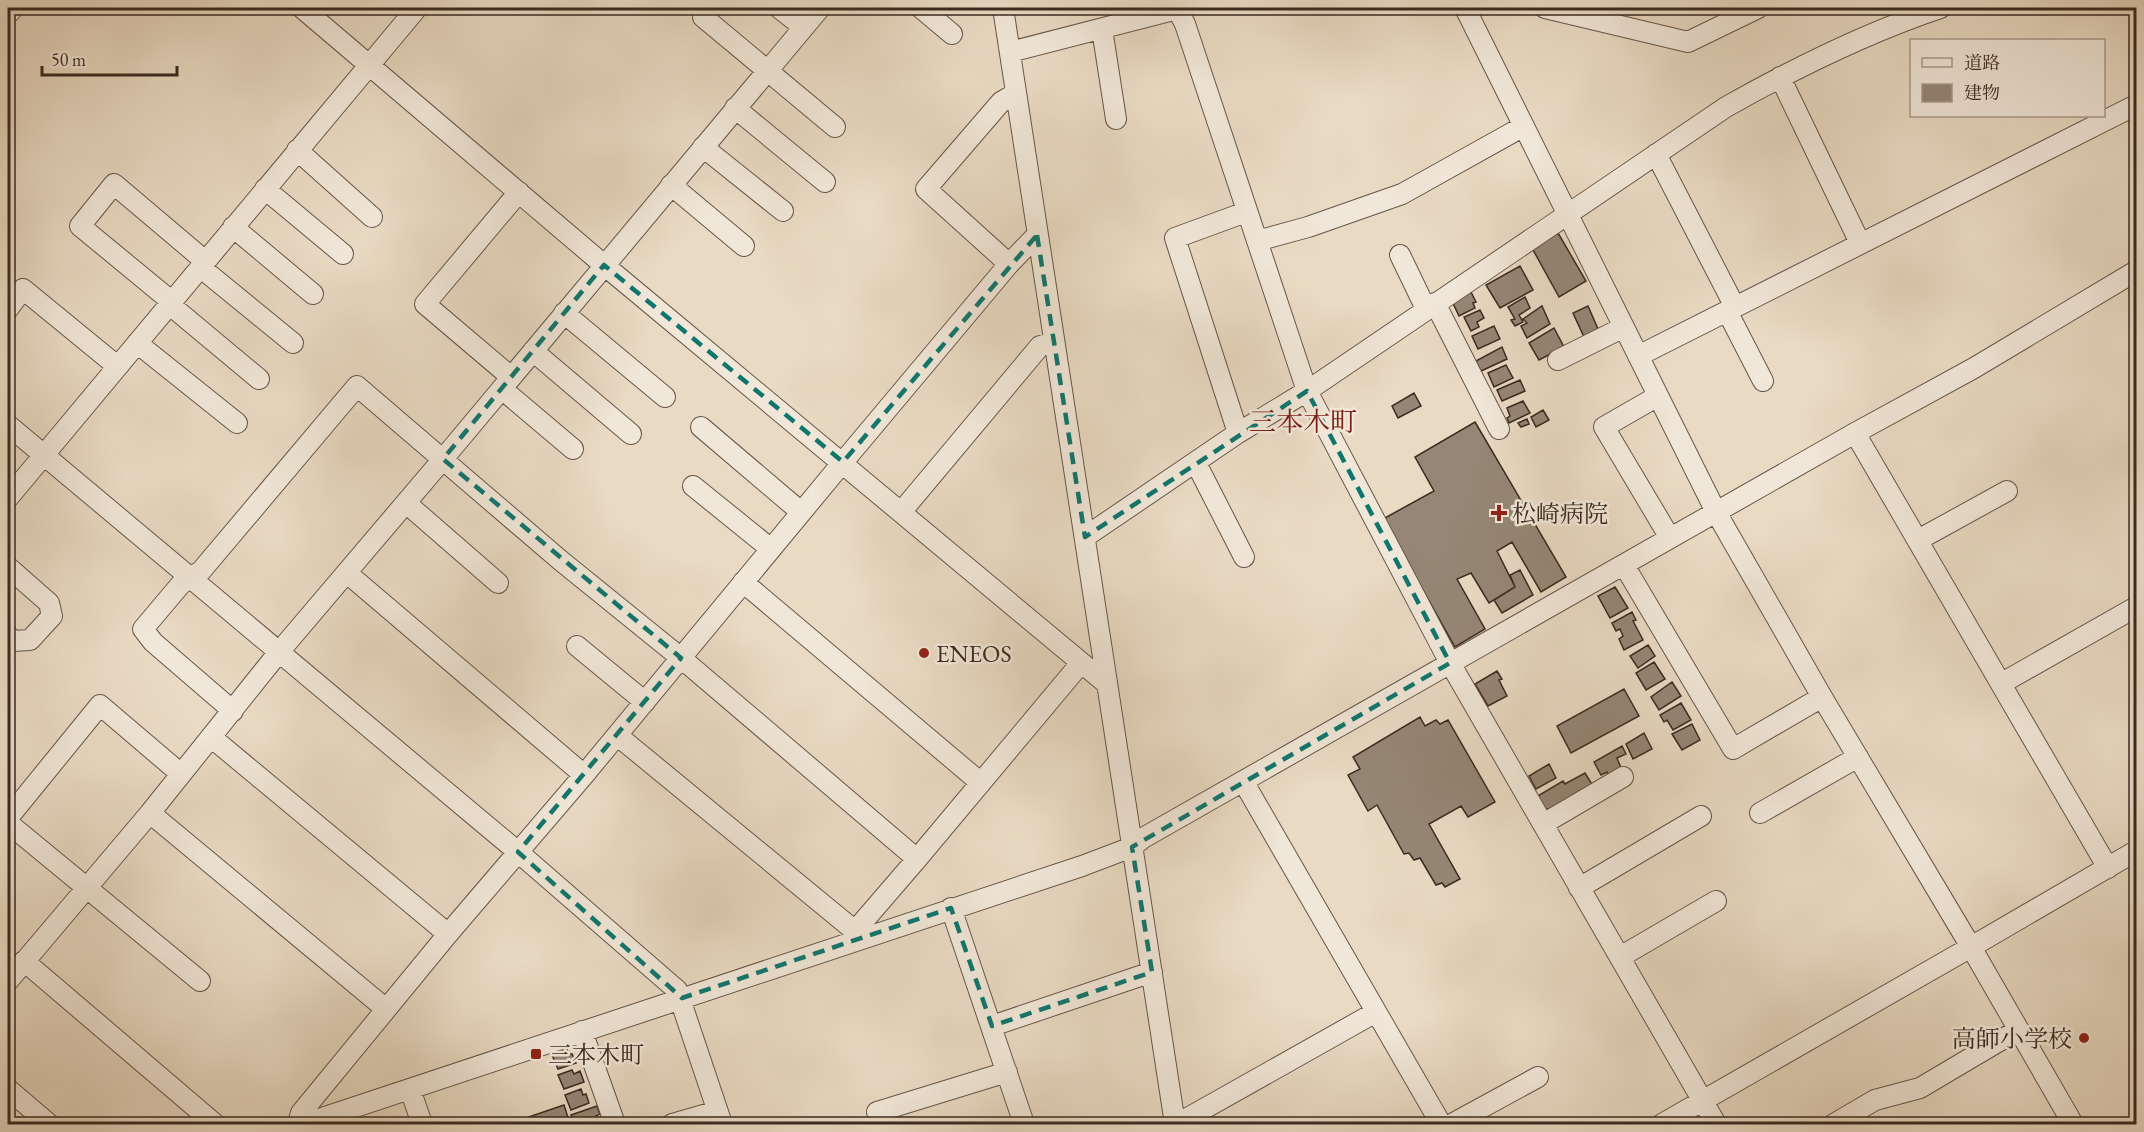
<svg xmlns="http://www.w3.org/2000/svg" width="2144" height="1132" viewBox="0 0 2144 1132" font-family="'EB Garamond','Noto Serif JP',serif">
	<style>
		.building { fill: #958675; stroke: #3a2a21; stroke-width: 1.5 }
		.lines { fill: none; stroke-linecap: round; stroke-linejoin: round }
		.minor-casing { stroke: #66564a; stroke-width: 22 }
		.minor { stroke: #f1e7d8; stroke-width: 20 }
		.marked { fill: none; stroke: #0f766e; stroke-width: 4.5; stroke-dasharray: 12 8; stroke-linejoin: round }
		.poi-dot { fill: #8f2418; stroke: #f1e7d8; stroke-width: 2 }
		.labels { text-anchor: middle; dominant-baseline: central; stroke-width: 5; stroke-linejoin: round; paint-order: stroke }
		.poi-label { font-size: 24px; fill: #3a2a21; stroke: #f1e7d8; text-anchor: start }
		.quarter-label { font-size: 27px; fill: #7a1f14; stroke: #f1e7d8 }
	</style>
	<rect width="100%" height="100%" fill="#e9dac3"/>
	<filter id="stains"><feTurbulence type="fractalNoise" baseFrequency=".00333" numOctaves="4"/><feColorMatrix values="0 0 0 0 .2 0 0 0 0 .09 0 0 0 0 .02 0 0 0 .5 -.17"/></filter>
	<radialGradient id="worn" r=".72"><stop offset=".6" stop-color="#630" stop-opacity="0"/><stop offset="1" stop-color="#630" stop-opacity=".3"/></radialGradient>
	<path class="building" d="M1558 233 1586 281 1559 297 1532 248Z
		M1520 266 1533 290 1500 308 1486 285Z
		M1470 290 1476 302 1473 303 1475 308 1459 316 1451 299Z
		M1525 297 1530 308 1519 315 1523 322 1515 326 1511 320 1515 319 1508 307Z
		M1542 306 1550 324 1527 338 1521 326 1527 323 1523 319Z
		M1588 306 1598 329 1584 337 1573 313Z
		M1480 310 1484 318 1477 322 1479 327 1471 331 1464 317Z
		M1494 326 1500 339 1478 349 1472 336Z
		M1554 328 1564 347 1539 360 1529 343Z
		M1502 347 1507 359 1479 372 1474 362Z
		M1506 365 1513 378 1494 387 1488 373Z
		M1520 380 1525 391 1502 401 1497 390Z
		M1414 393 1421 406 1398 418 1392 406Z
		M1523 401 1530 413 1509 423 1507 418 1510 416 1507 408Z
		M1543 410 1549 420 1536 427 1531 417Z
		M1527 419 1529 424 1521 427 1518 423Z
		M1475 422 1566 577 1541 592 1512 542 1497 551 1515 587 1489 603 1471 573 1457 579 1485 629 1455 647 1383 519 1434 491 1415 457Z
		M1520 570 1533 595 1502 613 1494 600 1515 587 1510 575Z
		M1615 587 1628 608 1610 618 1598 596Z
		M1632 612 1636 620 1633 621 1643 640 1624 650 1619 639 1623 636 1620 629 1616 631 1612 623Z
		M1648 645 1655 656 1638 668 1630 656Z
		M1654 662 1665 679 1646 690 1636 673Z
		M1497 671 1502 679 1499 680 1507 696 1488 706 1475 684Z
		M1672 682 1681 696 1659 710 1651 697Z
		M1624 689 1639 716 1571 753 1557 726Z
		M1681 703 1691 720 1673 730 1667 720 1664 722 1660 715Z
		M1420 717 1425 726 1436 720 1440 724 1448 720 1495 802 1468 817 1461 806 1429 824 1460 879 1445 887 1442 883 1436 885 1420 858 1414 860 1409 853 1404 854 1377 805 1368 811 1348 775 1360 769 1353 757Z
		M1692 724 1700 740 1682 750 1672 734Z
		M1644 733 1652 749 1633 759 1626 744Z
		M1622 746 1626 754 1617 758 1621 768 1608 775 1607 772 1601 775 1594 762Z
		M1549 764 1556 778 1536 789 1529 776Z
		M1585 773 1593 786 1551 810 1542 808 1536 797 1563 781 1565 784Z
		M567 1049 568 1054H572L576 1063 558 1069 552 1055Z
		M572 1070 574 1074 580 1071 584 1082 564 1089 558 1075Z
		M581 1089 583 1095 586 1094 589 1103 571 1110 565 1095Z
		M564 1105 570 1124H508Z
		M597 1106 600 1114 596 1116 597 1118 576 1124 571 1115Z"/>
	<g class="lines">
		<defs>
			<path id="minor" d="M302 8 604 265 1107 684
				M779 8 803 27
				M921 8 952 34
				M1003 8 1175 1124
				M1465 8 1716 512 1822 697 1971 947 1662 1124
				M1545 8 1688 42 1758 8
				M1177 9 1185 24 1307 391 1450 663 1716 1124
				M8 14 13 8
				M703 17 835 127
				M1102 29 1116 119
				M1010 52 1181 8
				M1780 77 1860 243
				M735 108 825 182
				M703 147 783 211
				M297 150 372 217
				M1656 154 1735 307
				M671 185 744 246
				M265 189 343 254
				M233 227 313 294
				M1257 241 1308 227 1402 194 1524 126
				M1400 255 1426 309
				M1009 264 926 189 1001 102 1016 93
				M200 267 293 343
				M171 301 80 226 114 184 205 261
				M1435 303 1499 429
				M169 304 259 379
				M8 309 23 289 117 366
				M1727 311 1763 381
				M564 313 665 397
				M137 343 237 423
				M533 351 631 434
				M1638 356 2136 105
				M1558 360 1624 327
				M511 377 425 304 519 192
				M502 389 573 449
				M1658 396 1604 427 1670 538
				M8 425 518 852 677 990 722 1124
				M701 427 801 512
				M1238 433 1175 238 1246 212
				M1855 433 2108 868
				M1196 463 1244 557
				M693 486 771 549
				M8 498 417 8
				M406 503 498 583
				M902 511 1040 346 1054 342
				M1085 537 1238 433 1307 391 1726 107C1795 68 1866 33 1940 8
				M1918 540 2007 491
				M1624 565 1733 749 1822 697
				M8 567 49 603 52 616 30 640 13 641 8 636
				M347 573 584 775
				M743 582 981 783
				M577 646 645 702
				M2002 683 2136 607
				M233 711 153 642 143 629 181 584 201 571 357 386 560 560 681 658 917 859
				M618 736 855 931
				M211 737 448 934
				M1243 781 1441 1124
				M150 813 386 1009
				M1760 813 1858 757
				M8 818 100 705 181 774
				M8 823 200 981
				M1543 824 1623 777
				M1579 888 1701 816
				M951 908 1024 1124
				M856 940 855 931 917 859 1081 663
				M1620 957 1716 901
				M24 961 215 1124
				M8 981 150 813 279 652 443 459 820 8
				M992 1026 1152 972
				M582 1031 615 1124
				M8 1089 49 1124
				M410 1089 422 1124
				M877 1112 1007 1072
				M298 1124 301 1113 448 934 584 775 843 462 1009 264 1037 235
				M304 1124 1082 866 1132 847 1143 838 1855 433 1974 368 2136 271
				M672 1124 717 1111
				M1177 1124 1376 1012
				M1452 1124 1538 1077
				M1834 1124 1875 1100 1920 1088 2018 1030
				M2073 1124 1971 947 2136 851"/>
		</defs>
		<use href="#minor" class="minor-casing"/>
		<use href="#minor" class="minor"/>
	</g>
	<path class="marked" d="M1037 235 1085 537 1307 391 1450 663 1132 847 1152 972 992 1026 951 908 682 998 518 852 681 658 443 459 604 265 843 462Z"/>
	<g class="poi-dot">
		<path d="M1496 504h6v6h6v6h-6v6h-6v-6h-6v-6h6z"/>
		<circle cx="924" cy="653" r="6"/>
		<circle cx="2084" cy="1038" r="6"/>
		<rect x="530" y="1048" width="12" height="12" rx="3"/>
	</g>
	<g class="labels">
		<g class="poi-label">
			<text x="1512" y="513">松崎病院</text>
			<text x="936" y="653">ENEOS</text>
			<text x="2072" y="1038" text-anchor="end">高師小学校</text>
			<text x="548" y="1054">三本木町</text>
		</g>
		<g class="quarter-label">
			<text x="1303" y="421">三本木町</text>
		</g>
	</g>
	<rect width="2144" height="1132" fill="none" stroke="#e9dac3" stroke-width="30"/>
	<rect x="9" y="9" width="2126" height="1114" fill="none" stroke="#3a2a21" stroke-width="3"/>
	<rect x="15" y="15" width="2114" height="1102" fill="none" stroke="#3a2a21" stroke-width="1.5"/>
	<rect x="1910" y="39" width="195" height="78" fill="#f1e7d8" stroke="#a89b8f" stroke-width="1.5"/>
	<rect x="1922" y="58" width="30" height="9" fill="#f1e7d8" stroke="#a89b8f" stroke-width="1.5"/>
	<text x="1964" y="69" font-size="18" fill="#3a2a21">道路</text>
	<rect x="1922" y="84" width="30" height="18" fill="#958675" stroke="#a89b8f" stroke-width="1.5"/>
	<text x="1964" y="99" font-size="18" fill="#3a2a21">建物</text>
	<path d="M42 66v9h135v-9" fill="none" stroke="#3a2a21" stroke-width="3"/>
	<text x="51" y="66" font-size="18" fill="#3a2a21" stroke="#f1e7d8" stroke-width="4.5" paint-order="stroke">50 m</text>
	<rect width="100%" height="100%" filter="url(#stains)"/>
	<rect width="100%" height="100%" fill="url(#worn)"/>
</svg>
